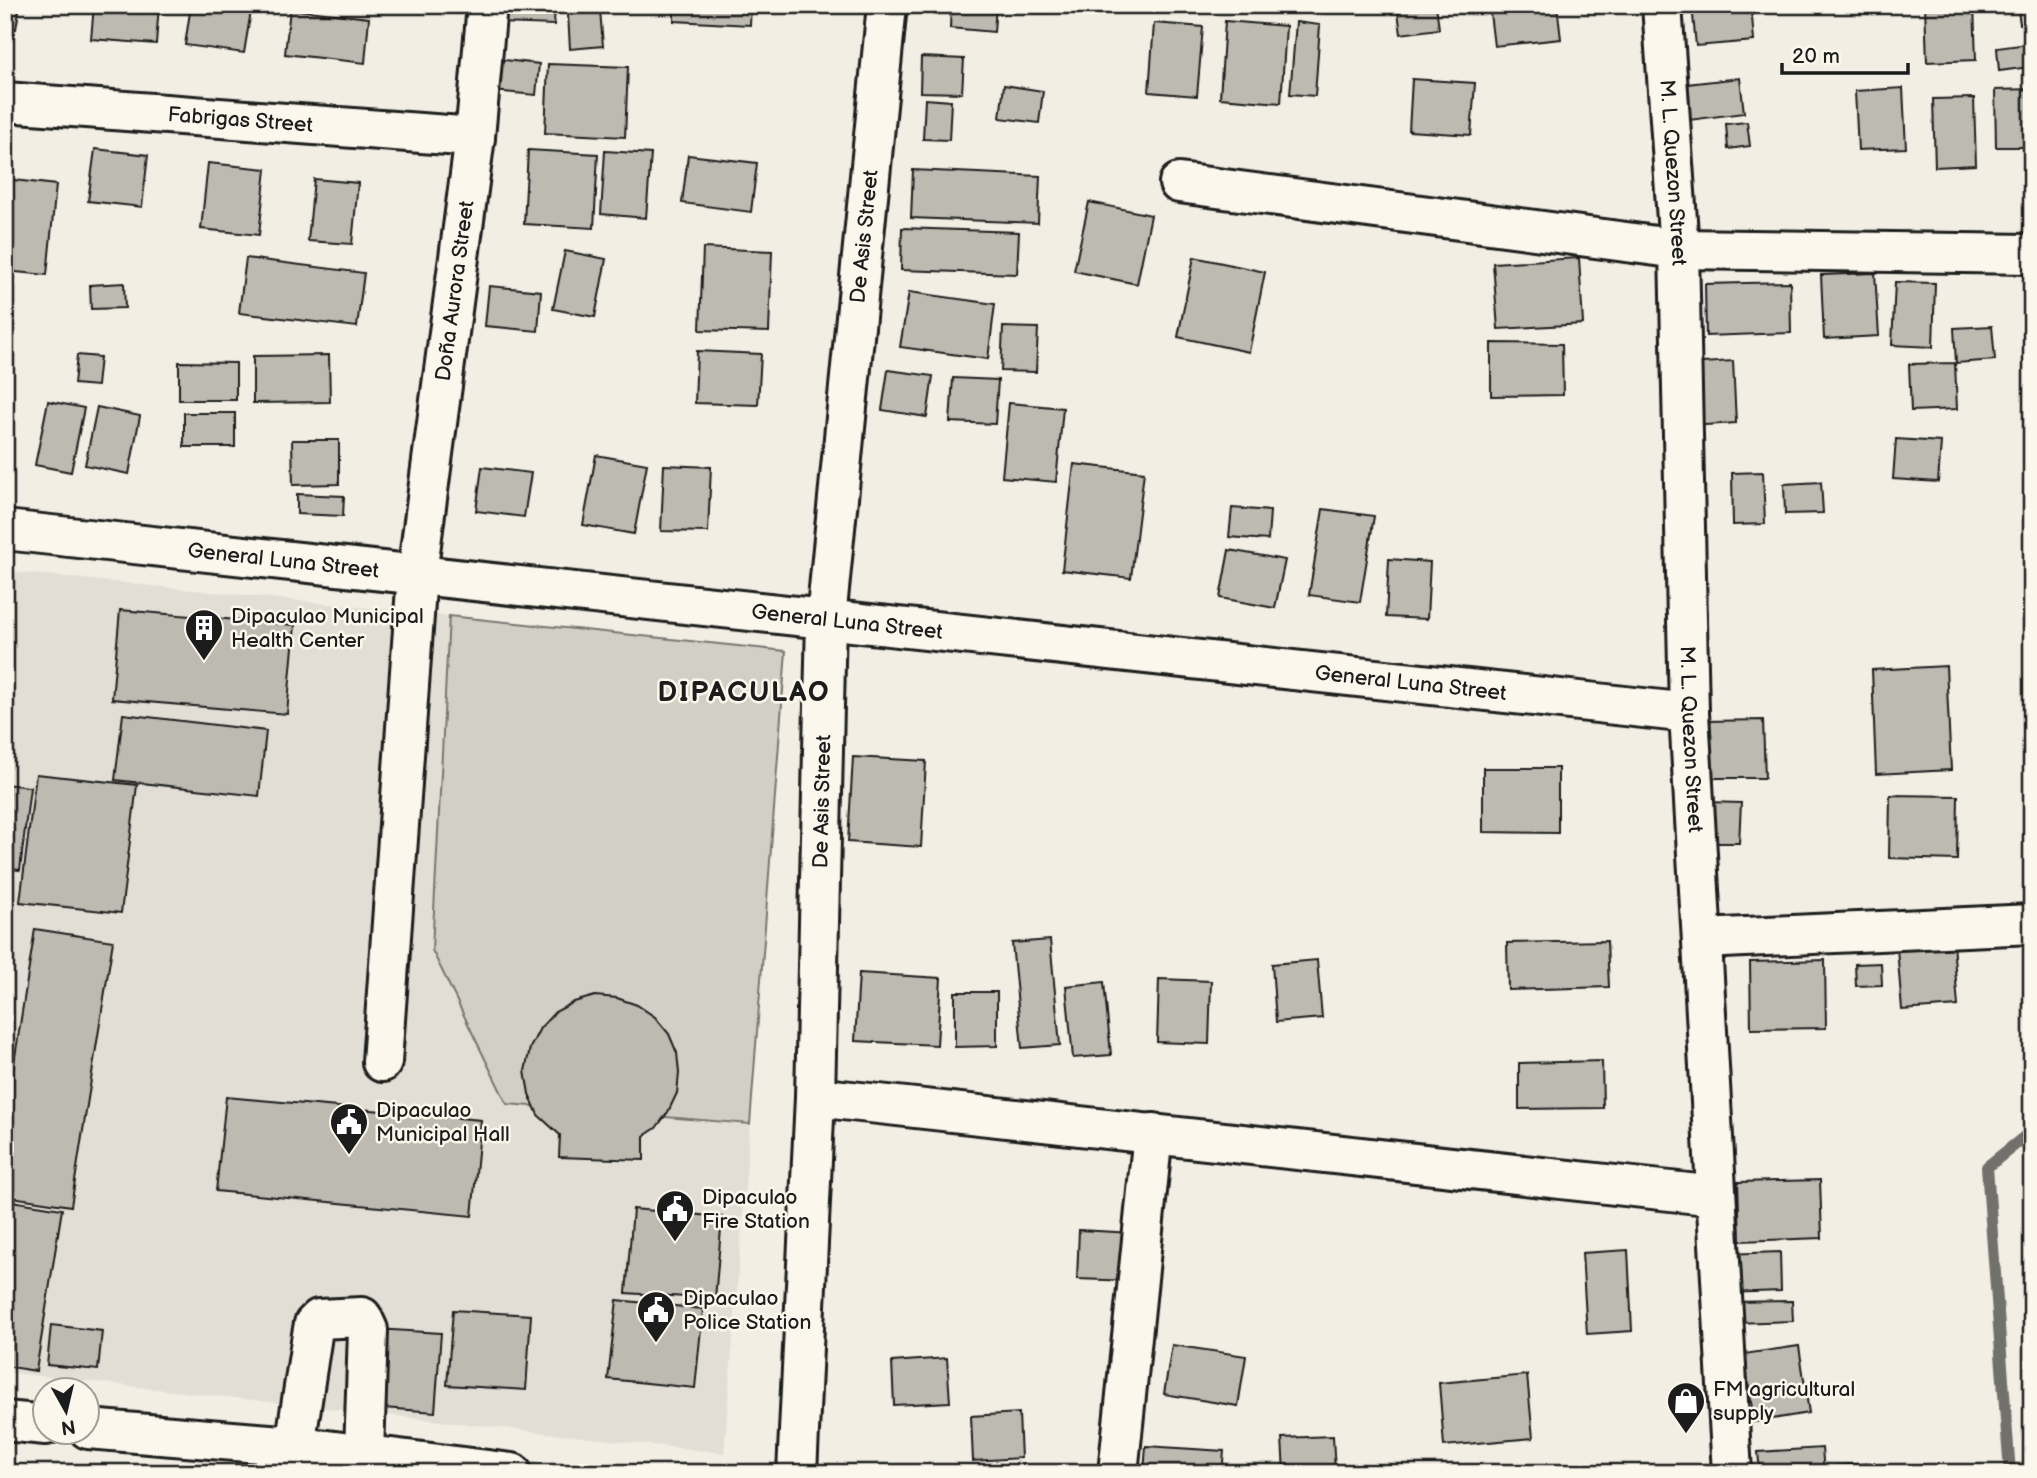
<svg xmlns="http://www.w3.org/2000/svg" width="2037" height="1478" viewBox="0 0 2037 1478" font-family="'Balsamiq Sans',sans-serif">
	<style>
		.built { fill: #e2ded5 }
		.green { fill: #d2cfc6; stroke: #777671; stroke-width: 2 }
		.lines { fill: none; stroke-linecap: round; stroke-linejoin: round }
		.stream { stroke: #716f6b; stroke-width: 12 }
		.building { fill: #bdbab1; stroke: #1c1c1c; stroke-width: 2 }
		.minor-casing { stroke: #1c1c1c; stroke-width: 44 }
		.major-casing { stroke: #1c1c1c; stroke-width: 44 }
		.minor { stroke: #fbf7ec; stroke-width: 38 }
		.major { stroke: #fbf7ec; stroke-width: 38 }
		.labels { text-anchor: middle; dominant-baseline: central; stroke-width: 5; stroke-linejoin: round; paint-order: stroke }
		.street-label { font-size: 21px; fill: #1c1c1c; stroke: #fbf7ec }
		.poi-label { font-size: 21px; fill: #1c1c1c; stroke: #fbf7ec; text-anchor: start }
		.district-label { font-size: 28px; font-weight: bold; letter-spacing: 2px; fill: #1c1c1c; stroke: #fbf7ec }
	</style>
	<rect width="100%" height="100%" fill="#f2eee4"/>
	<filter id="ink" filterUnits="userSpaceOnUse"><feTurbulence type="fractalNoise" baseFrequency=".0143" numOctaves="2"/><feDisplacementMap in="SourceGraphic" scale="14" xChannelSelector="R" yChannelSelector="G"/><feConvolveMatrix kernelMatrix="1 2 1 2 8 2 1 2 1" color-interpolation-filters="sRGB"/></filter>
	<g filter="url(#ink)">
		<path class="built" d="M5 571 449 616 432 950 507 1104 750 1124 724 1453 5 1372Z"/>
		<path class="green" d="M449 616 786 651 750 1124 507 1104 432 950Z"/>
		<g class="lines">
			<path class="stream" d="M2010 1473 1987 1167 2032 1131"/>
		</g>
		<path class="building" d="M5 5H20L16 29 5 27Z
			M94 5H159L156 44 91 39Z
			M191 5H252L244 53 185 45Z
			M498 5H555L554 25 497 23Z
			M674 5H751L750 25 674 21Z
			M951 5H996L994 32 950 28Z
			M1006 5H1048V13L1005 10Z
			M1397 5H1436L1439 29 1401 34Z
			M1489 5H1557L1561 39 1494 46Z
			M1692 5H1751L1754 41 1696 46Z
			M1925 5H1974L1976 60 1927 62Z
			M2017 5H2032V23L2020 24Z
			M290 9 369 18 365 63 285 54Z
			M600 10 603 46 570 49 568 14Z
			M1225 21 1286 26 1281 103 1220 98Z
			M1296 22 1320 25 1315 96 1290 94Z
			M1154 23 1203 27 1197 96 1149 92Z
			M2027 44 2030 67 1999 71 1997 48Z
			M921 57 964 59 962 93 920 92Z
			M496 59 539 64 536 95 492 91Z
			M548 64 628 67 625 137 545 133Z
			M1740 78 1744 113 1682 121 1678 85Z
			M1412 79 1475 83 1471 135 1409 131Z
			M1004 85 1043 91 1039 123 1000 118Z
			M1903 88 1906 148 1858 150 1855 91Z
			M2032 89V147H1996L1995 90Z
			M1974 98 1976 165 1935 167 1933 99Z
			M925 99 951 101 949 140 923 139Z
			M1747 122 1750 146 1728 149 1726 124Z
			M95 149 148 155 142 207 88 201Z
			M528 150 598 154 594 228 524 224Z
			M605 151 651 154 646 218 601 214Z
			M688 155 757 163 751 212 682 203Z
			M208 163 266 169 259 235 201 229Z
			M913 170 1040 176 1038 223 911 218Z
			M5 179 56 185 47 275 5 271Z
			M314 179 358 183 352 244 308 241Z
			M1089 202 1151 215 1137 284 1074 271Z
			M902 228 1019 232 1017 274 901 270Z
			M703 248 772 251 769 332 700 330Z
			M565 251 606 259 595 317 553 309Z
			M1194 257 1265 272 1249 352 1178 337Z
			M246 258 364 273 357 327 239 313Z
			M1579 258 1583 324 1498 329 1493 263Z
			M1875 273 1879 336 1824 339 1821 275Z
			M1790 282 1791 333 1706 336 1705 284Z
			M1895 282 1935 283 1933 347 1892 345Z
			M124 283 125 308 91 309 90 285Z
			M489 286 541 291 538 331 485 326Z
			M909 292 995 304 988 359 900 347Z
			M1992 326 1995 360 1956 363 1954 328Z
			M1003 327 1038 328 1036 372 1001 371Z
			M1491 343 1562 344 1563 395 1491 396Z
			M697 351 761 354 758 405 695 403Z
			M77 355 100 357 97 386 74 384Z
			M329 355 330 402 253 403V356Z
			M1733 361 1736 423 1690 426 1687 364Z
			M179 362 236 363V400H179Z
			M1955 363 1957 409 1911 411 1909 364Z
			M888 370 933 376 927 417 882 410Z
			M953 378 998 380 995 424 950 422Z
			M48 401 84 408 71 472 35 465Z
			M1009 403 1063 408 1056 482 1002 477Z
			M97 407 140 416 129 474 85 465Z
			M184 413H235V447H184Z
			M1896 439 1941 442 1938 482 1893 479Z
			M292 440H339V484L293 485Z
			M596 455 647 464 634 534 583 525Z
			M1074 464 1144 472 1131 578 1062 570Z
			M664 465 711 467 708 532 661 531Z
			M482 467 531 473 524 517 476 511Z
			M1763 472 1765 524 1733 525 1732 473Z
			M1821 482 1823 513 1785 514 1784 484Z
			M297 494 344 496 343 516 297 514Z
			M1232 508 1270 511 1268 540 1229 537Z
			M1323 509 1374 516 1360 602 1309 595Z
			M1229 550 1285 560 1275 608 1220 598Z
			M1389 559 1430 562 1427 619 1386 617Z
			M120 610 295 625 287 714 112 699Z
			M1946 666 1951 770 1876 774 1872 670Z
			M123 714 266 731 259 796 115 780Z
			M1763 720 1765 778H1707L1706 721Z
			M853 757 926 761 921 847 848 842Z
			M1483 768H1558V833L1483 832Z
			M36 774 137 785 121 913 20 902Z
			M5 784 30 787 20 870 5 868Z
			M1890 795 1958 796 1957 860 1889 858Z
			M1706 802 1741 803 1739 843H1705Z
			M35 929 113 941 71 1206 5 1196V1121Z
			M1050 940 1060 1045 1022 1048 1012 943Z
			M1607 941 1609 987 1508 990 1507 943Z
			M1953 943 1958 1006 1902 1010 1897 948Z
			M1317 960 1322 1018 1276 1022 1272 964Z
			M1825 960 1826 1028 1751 1029 1750 962Z
			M1881 963 1882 985 1856 986 1855 964Z
			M859 973 941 978 937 1045 855 1041Z
			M1159 979 1211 981 1209 1044 1157 1042Z
			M1104 982 1111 1055 1073 1058 1066 986Z
			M955 992H997V1046L955 1047Z
			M595 996 617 998 637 1005 655 1017 669 1034 677 1053 679 1073 677 1093 668 1112 656 1128 644 1136V1160L559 1157 560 1135 538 1115 529 1094 525 1071 530 1048 540 1028 555 1012 574 1002Z
			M1602 1061 1603 1108 1519 1109V1063Z
			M226 1097 481 1120 472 1216 216 1191Z
			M1820 1180 1822 1238 1740 1241 1738 1182Z
			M5 1200 62 1209 36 1371 5 1366Z
			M633 1209 722 1217 715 1299 626 1293Z
			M1079 1230 1134 1233 1132 1281 1077 1279Z
			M1628 1250 1632 1331 1587 1334 1582 1253Z
			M1780 1252 1781 1291 1727 1293 1725 1254Z
			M617 1300 703 1309 695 1388 608 1379Z
			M1792 1301 1793 1321 1733 1323V1302Z
			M453 1310 531 1315 526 1390 447 1385Z
			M51 1325 102 1331 98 1370 47 1365Z
			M376 1329 441 1333 435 1412 370 1407Z
			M1172 1345 1246 1356 1238 1406 1164 1394Z
			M1799 1346 1809 1413 1754 1422 1744 1354Z
			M947 1358 950 1402 894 1405 892 1362Z
			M1527 1375 1533 1438 1444 1446 1439 1383Z
			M1019 1413 1021 1458 973 1461 971 1416Z
			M1333 1436 1335 1473H1284L1282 1438Z
			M1146 1446 1224 1451 1222 1473H1144Z
			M1822 1448 1824 1473H1760L1758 1452Z
			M1875 1463 1876 1473H1837L1836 1466Z"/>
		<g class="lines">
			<defs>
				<g id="minor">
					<path id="s1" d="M5 102 475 137"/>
					<path d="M1179 183 1679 249 2032 254"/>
					<path id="s2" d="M5 530 1689 713"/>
					<path d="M1702 939 2032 924"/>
					<path id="s3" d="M382 1062 417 574 475 137 487 5"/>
					<path d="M815 1097 1716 1196"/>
					<path d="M5 1421 46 1425"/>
					<path d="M88 1429 295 1446 512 1473"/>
					<path d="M294 1471 295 1446 312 1335 314 1324 319 1319 362 1317 368 1330 364 1454"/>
					<path id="s4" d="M797 1473 815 1097 826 619 887 5"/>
					<path d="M1118 1473 1153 1133"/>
				</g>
				<g id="major">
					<path id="s5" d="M1662 5 1679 249 1689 713 1732 1473"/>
				</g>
			</defs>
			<use href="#minor" class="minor-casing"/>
			<use href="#major" class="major-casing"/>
			<use href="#minor" class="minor"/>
			<use href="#major" class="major"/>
		</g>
	</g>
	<defs>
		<symbol id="building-pin" viewBox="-11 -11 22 30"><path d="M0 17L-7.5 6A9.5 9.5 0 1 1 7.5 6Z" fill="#1c1c1c" stroke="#fbf7ec"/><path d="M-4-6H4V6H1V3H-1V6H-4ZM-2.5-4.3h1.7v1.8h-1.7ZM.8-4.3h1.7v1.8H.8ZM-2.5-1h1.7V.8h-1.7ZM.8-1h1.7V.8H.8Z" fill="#fff"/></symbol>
		<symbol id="civic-pin" viewBox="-11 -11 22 30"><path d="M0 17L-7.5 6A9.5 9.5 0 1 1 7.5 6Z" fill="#1c1c1c" stroke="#fbf7ec"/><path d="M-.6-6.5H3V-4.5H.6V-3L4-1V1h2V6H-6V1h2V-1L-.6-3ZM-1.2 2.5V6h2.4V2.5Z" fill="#fff"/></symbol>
		<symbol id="shop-pin" viewBox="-11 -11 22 30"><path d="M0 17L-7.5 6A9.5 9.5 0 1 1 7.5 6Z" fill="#1c1c1c" stroke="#fbf7ec"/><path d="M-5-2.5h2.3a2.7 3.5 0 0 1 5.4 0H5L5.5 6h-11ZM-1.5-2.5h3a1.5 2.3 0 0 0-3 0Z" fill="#fff"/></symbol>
	</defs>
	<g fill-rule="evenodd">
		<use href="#building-pin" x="182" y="606" width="44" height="60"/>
		<use href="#civic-pin" x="327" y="1100" width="44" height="60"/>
		<use href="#civic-pin" x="653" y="1187" width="44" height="60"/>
		<use href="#civic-pin" x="634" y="1288" width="44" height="60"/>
		<use href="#shop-pin" x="1664" y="1379" width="44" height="60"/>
	</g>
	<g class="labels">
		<g class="street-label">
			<text stroke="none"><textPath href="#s1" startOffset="236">Fabrigas Street</textPath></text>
			<text stroke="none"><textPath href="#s5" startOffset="168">M. L. Quezon Street</textPath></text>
			<text stroke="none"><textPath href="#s4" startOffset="1239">De Asis Street</textPath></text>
			<text stroke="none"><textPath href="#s3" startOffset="775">Doña Aurora Street</textPath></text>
			<text stroke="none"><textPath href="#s2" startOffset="280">General Luna Street</textPath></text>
			<text stroke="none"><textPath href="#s2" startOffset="847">General Luna Street</textPath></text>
			<text stroke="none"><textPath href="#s2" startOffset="1414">General Luna Street</textPath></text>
			<text stroke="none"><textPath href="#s5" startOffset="735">M. L. Quezon Street</textPath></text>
			<text stroke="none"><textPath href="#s4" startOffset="672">De Asis Street</textPath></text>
		</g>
		<g class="poi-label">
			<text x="231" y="616">Dipaculao Municipal<tspan x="231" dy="24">Health Center</tspan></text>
			<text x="376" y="1110">Dipaculao<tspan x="376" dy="24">Municipal Hall</tspan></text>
			<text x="702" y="1197">Dipaculao<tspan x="702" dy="24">Fire Station</tspan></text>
			<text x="683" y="1298">Dipaculao<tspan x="683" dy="24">Police Station</tspan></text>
			<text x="1713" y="1389">FM agricultural<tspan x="1713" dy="24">supply</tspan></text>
		</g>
		<g class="district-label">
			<text x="744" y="692">DIPACULAO</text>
		</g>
	</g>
	<rect width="2037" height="1478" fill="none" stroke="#fbf7ec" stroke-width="28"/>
	<rect x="14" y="14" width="2009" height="1450" fill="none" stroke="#1c1c1c" stroke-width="2.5" filter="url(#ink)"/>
	<g transform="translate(66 1411) rotate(172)"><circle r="33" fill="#fbf7ec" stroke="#a29f99" stroke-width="2"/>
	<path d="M0-5L12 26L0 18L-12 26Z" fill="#1c1c1c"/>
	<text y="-10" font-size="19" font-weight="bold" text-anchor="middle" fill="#1c1c1c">N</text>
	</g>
	<path d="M1782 63v10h126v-10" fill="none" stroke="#1c1c1c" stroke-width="3.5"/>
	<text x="1792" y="63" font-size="21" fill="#1c1c1c" stroke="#fbf7ec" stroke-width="5" paint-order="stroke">20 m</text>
</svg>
